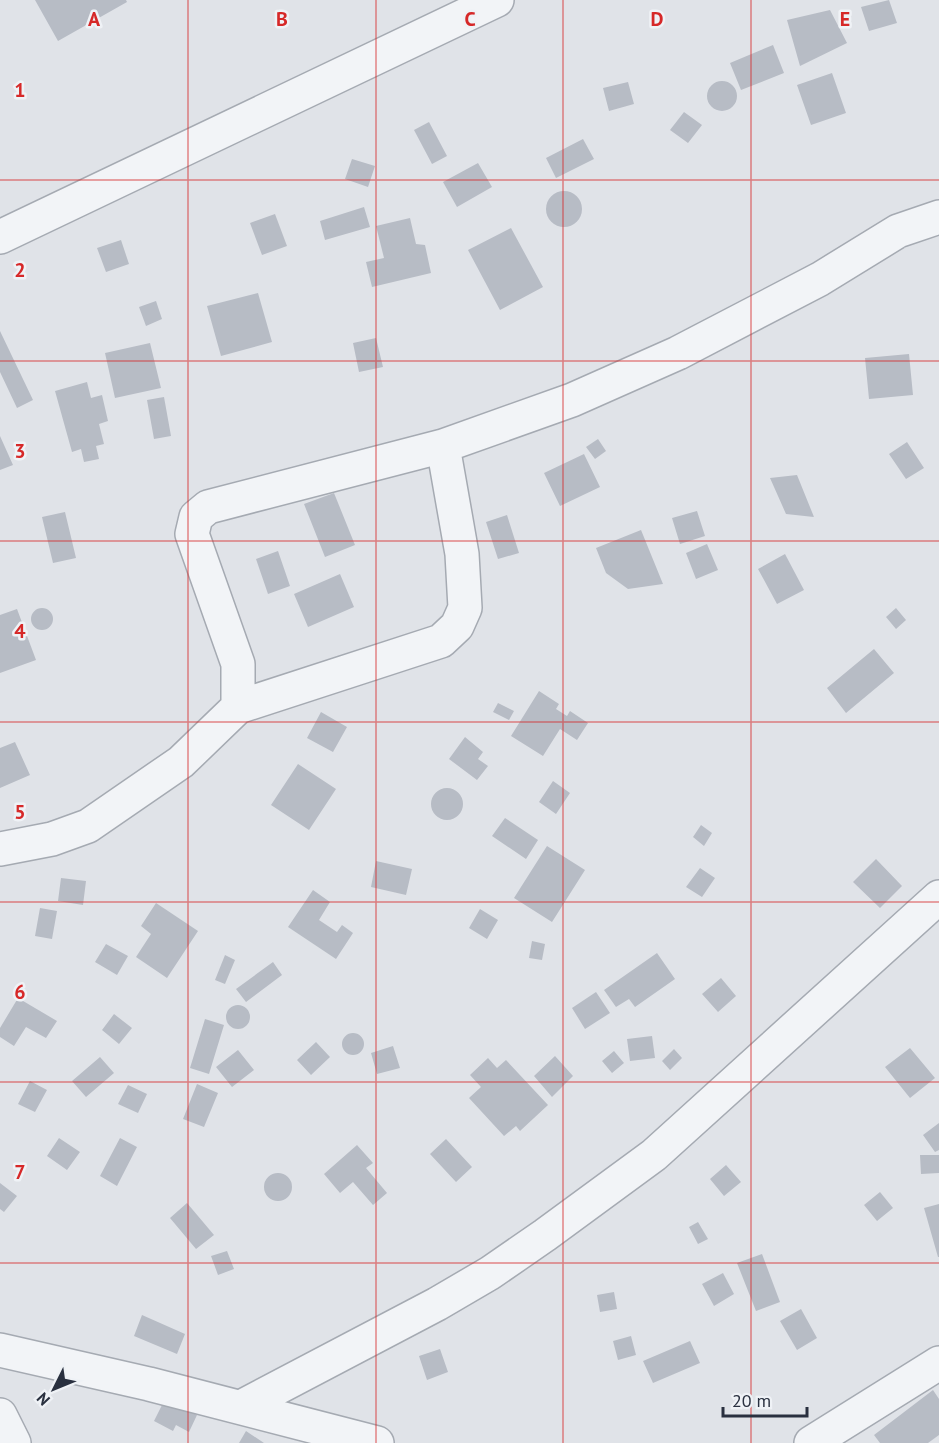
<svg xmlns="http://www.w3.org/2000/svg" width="939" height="1443" viewBox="0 0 939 1443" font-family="'PT Sans',sans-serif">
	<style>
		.building { fill: #b7bcc5 }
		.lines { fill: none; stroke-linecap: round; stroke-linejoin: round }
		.minor-casing { stroke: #a5aab2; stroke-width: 36 }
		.tertiary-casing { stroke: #a5aab2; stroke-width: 36 }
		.minor { stroke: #f2f4f7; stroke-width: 33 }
		.tertiary { stroke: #f2f4f7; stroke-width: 33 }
		.grid { fill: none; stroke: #d62828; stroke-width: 1.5; stroke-opacity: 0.55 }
		.grid-label { font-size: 20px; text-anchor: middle; font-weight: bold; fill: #d62828; stroke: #eff2f6; stroke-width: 5; stroke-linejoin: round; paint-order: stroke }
	</style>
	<rect width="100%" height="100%" fill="#e0e3e8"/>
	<path class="building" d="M35 0H126L127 2 58 41Z
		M889 0 897 23 869 31 861 7Z
		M830 10 847 43 800 66 787 20Z
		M773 45 784 73 741 90 730 63Z
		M832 73 846 113 811 125 797 85Z
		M707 96a15 15 0 1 1 30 0a15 15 0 1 1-30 0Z
		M628 82 634 104 609 111 603 88Z
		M684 112 702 125 688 143 670 130Z
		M429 122 447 156 432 164 414 130Z
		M583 139 594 159 556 178 546 158Z
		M352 159 375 166 368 187 345 179Z
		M478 163 492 187 457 207 443 182Z
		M546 209a18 18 0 1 1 36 0a18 18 0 1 1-36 0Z
		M364 207 370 227 325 240 320 221Z
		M275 214 287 246 262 255 250 223Z
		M410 218 416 244 425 245 431 273 372 287 366 262 384 258 376 226Z
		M511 228 543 287 500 310 468 250Z
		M121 240 129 264 106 272 97 248Z
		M258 293 272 342 221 356 207 306Z
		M156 301 162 319 146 326 139 307Z
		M0 331 33 400 17 408 0 372Z
		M376 338 383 367 359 372 353 343Z
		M150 343 161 388 115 398 105 353Z
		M909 354 913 395 869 399 865 358Z
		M87 382 91 398 102 395 108 421 99 424 104 444 96 446 99 459 84 462 81 449 72 452 55 391Z
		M164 397 171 436 154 439 147 400Z
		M0 436 13 465 0 470Z
		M598 439 606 451 595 459 586 447Z
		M907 442 924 468 906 479 889 454Z
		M584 454 600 487 560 506 544 473Z
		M797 475 814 517 786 514 770 478Z
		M334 493 355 545 325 557 304 504Z
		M697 511 705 536 680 544 672 518Z
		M65 512 76 558 53 563 42 517Z
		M507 515 519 553 498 559 486 522Z
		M641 530 663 584 628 589 606 573 596 548Z
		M707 544 718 570 696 579 686 553Z
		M278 551 290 586 268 594 256 559Z
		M785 554 804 590 777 604 758 569Z
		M340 574 354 607 308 627 294 594Z
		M31 619a11 11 0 1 1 22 0a11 11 0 1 1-22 0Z
		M896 608 906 620 896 629 886 617Z
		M17 609 36 660 0 673V615Z
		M874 649 894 673 846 713 827 688Z
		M539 691 559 704 556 709 567 716 570 711 588 723 577 740 560 729 543 756 511 736Z
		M498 703 514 711 509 720 493 712Z
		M321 712 347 727 333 752 307 738Z
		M465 737 483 752 478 759 488 766 477 780 449 759Z
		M15 742 30 775 0 788V748Z
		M298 764 336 789 309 830 271 805Z
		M553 781 570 793 556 814 539 802Z
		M431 804a16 16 0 1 1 32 0a16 16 0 1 1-32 0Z
		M505 818 538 840 526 859 492 836Z
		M701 825 712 833 704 846 693 837Z
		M547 846 585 870 552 922 514 898Z
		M876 859 902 886 880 908 853 882Z
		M376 861 412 869 406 895 371 887Z
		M700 868 715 878 702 897 686 887Z
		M61 878 86 881 83 905 58 901Z
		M313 890 330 902 319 920 337 932 342 925 353 933 336 959 288 927Z
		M156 903 198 931 167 978 136 957 151 934 141 926Z
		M40 908 57 911 52 939 35 936Z
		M480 909 498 920 487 939 469 928Z
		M532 941 545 944 542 960 529 958Z
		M106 944 128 956 117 975 95 962Z
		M657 953 675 979 635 1007 629 999 616 1007 604 990Z
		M225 955 235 960 225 984 215 980Z
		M273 962 282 975 246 1002 236 989Z
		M721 978 736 996 718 1012 702 994Z
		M596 992 610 1013 585 1029 572 1008Z
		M18 998 57 1021 46 1038 26 1027 14 1046 0 1037V1028Z
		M226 1017a12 12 0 1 1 24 0a12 12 0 1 1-24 0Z
		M114 1014 132 1028 119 1044 102 1030Z
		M205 1019 224 1025 209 1074 190 1068Z
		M342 1044a11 11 0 1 1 22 0a11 11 0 1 1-22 0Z
		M652 1036 655 1058 630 1061 627 1039Z
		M316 1042 330 1057 311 1075 297 1060Z
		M393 1046 400 1068 377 1074 371 1053Z
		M910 1048 935 1078 910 1098 885 1067Z
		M674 1049 682 1058 670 1070 662 1061Z
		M238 1050 254 1070 232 1087 216 1067Z
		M614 1051 624 1063 612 1073 602 1061Z
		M555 1056 573 1076 552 1097 534 1076Z
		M100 1057 114 1073 86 1097 72 1081Z
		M488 1058 497 1068 506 1060 548 1105 520 1131 516 1126 504 1136 469 1098 481 1087 470 1075Z
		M30 1081 47 1090 35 1112 18 1104Z
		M197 1084 218 1093 204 1127 183 1119Z
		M128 1085 147 1094 138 1113 118 1104Z
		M939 1123V1150L935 1152 923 1135Z
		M59 1138 80 1152 67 1170 47 1156Z
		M120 1138 137 1147 117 1186 100 1176Z
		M446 1139 472 1167 456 1182 430 1154Z
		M357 1145 373 1163 366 1168 387 1193 373 1205 353 1182 340 1193 324 1174Z
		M920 1155H939V1173L921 1174Z
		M726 1165 741 1182 724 1196 710 1179Z
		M264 1187a14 14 0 1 1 28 0a14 14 0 1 1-28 0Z
		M0 1183 17 1196 4 1212 0 1209Z
		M880 1192 893 1208 877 1221 864 1205Z
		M187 1203 214 1235 196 1249 170 1218Z
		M939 1204V1257H938L924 1208Z
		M698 1222 708 1239 698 1244 689 1227Z
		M227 1251 234 1269 218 1275 211 1256Z
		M762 1254 780 1302 756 1311 737 1263Z
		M723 1273 734 1294 714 1306 702 1284Z
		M614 1292 617 1309 600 1312 597 1295Z
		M801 1309 817 1338 797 1350 780 1321Z
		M142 1315 185 1334 177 1354 134 1336Z
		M631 1336 636 1355 618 1360 613 1341Z
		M690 1341 700 1363 653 1383 643 1361Z
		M440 1349 448 1372 427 1380 419 1356Z
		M933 1390 939 1399V1435L928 1443H880L874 1435Z
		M165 1399 197 1415 189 1432 176 1425 173 1431 154 1421Z
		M246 1431 264 1443H239Z"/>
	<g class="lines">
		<defs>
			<path id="minor" d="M238 707 441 641 457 626 465 608 462 554 443 446
				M0 849 52 839 88 826 181 762 238 707V664L192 534 196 517 208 507 443 446 572 400 678 353 820 279 898 231 939 217
				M0 1350 149 1384 377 1443
				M241 1407 437 1304 490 1273 545 1235 654 1155 939 897
				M0 1415 14 1443
				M811 1443 939 1363"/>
			<path id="tertiary" d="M0 237 497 0"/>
		</defs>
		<use href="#minor" class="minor-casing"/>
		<use href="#tertiary" class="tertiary-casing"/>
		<use href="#minor" class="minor"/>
		<use href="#tertiary" class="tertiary"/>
	</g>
	<path class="grid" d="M188 0V1443M376 0V1443M563 0V1443M751 0V1443M0 180H939M0 361H939M0 541H939M0 722H939M0 902H939M0 1082H939M0 1263H939"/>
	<g class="grid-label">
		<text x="94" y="26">A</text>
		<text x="282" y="26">B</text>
		<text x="470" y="26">C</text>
		<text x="657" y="26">D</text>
		<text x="845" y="26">E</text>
		<text x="20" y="97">1</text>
		<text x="20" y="277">2</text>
		<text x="20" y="458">3</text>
		<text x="20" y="638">4</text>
		<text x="20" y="819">5</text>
		<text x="20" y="999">6</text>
		<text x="20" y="1179">7</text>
	</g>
	<g transform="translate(54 1389) rotate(227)" stroke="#eff2f6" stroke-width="4.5" paint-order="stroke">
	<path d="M0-4.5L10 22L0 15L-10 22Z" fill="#29303f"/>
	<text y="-9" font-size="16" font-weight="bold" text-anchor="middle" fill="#29303f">N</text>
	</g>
	<path d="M723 1407v9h84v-9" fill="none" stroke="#29303f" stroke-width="3"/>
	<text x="732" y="1407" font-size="18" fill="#29303f" stroke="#eff2f6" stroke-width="4.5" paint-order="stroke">20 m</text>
</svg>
